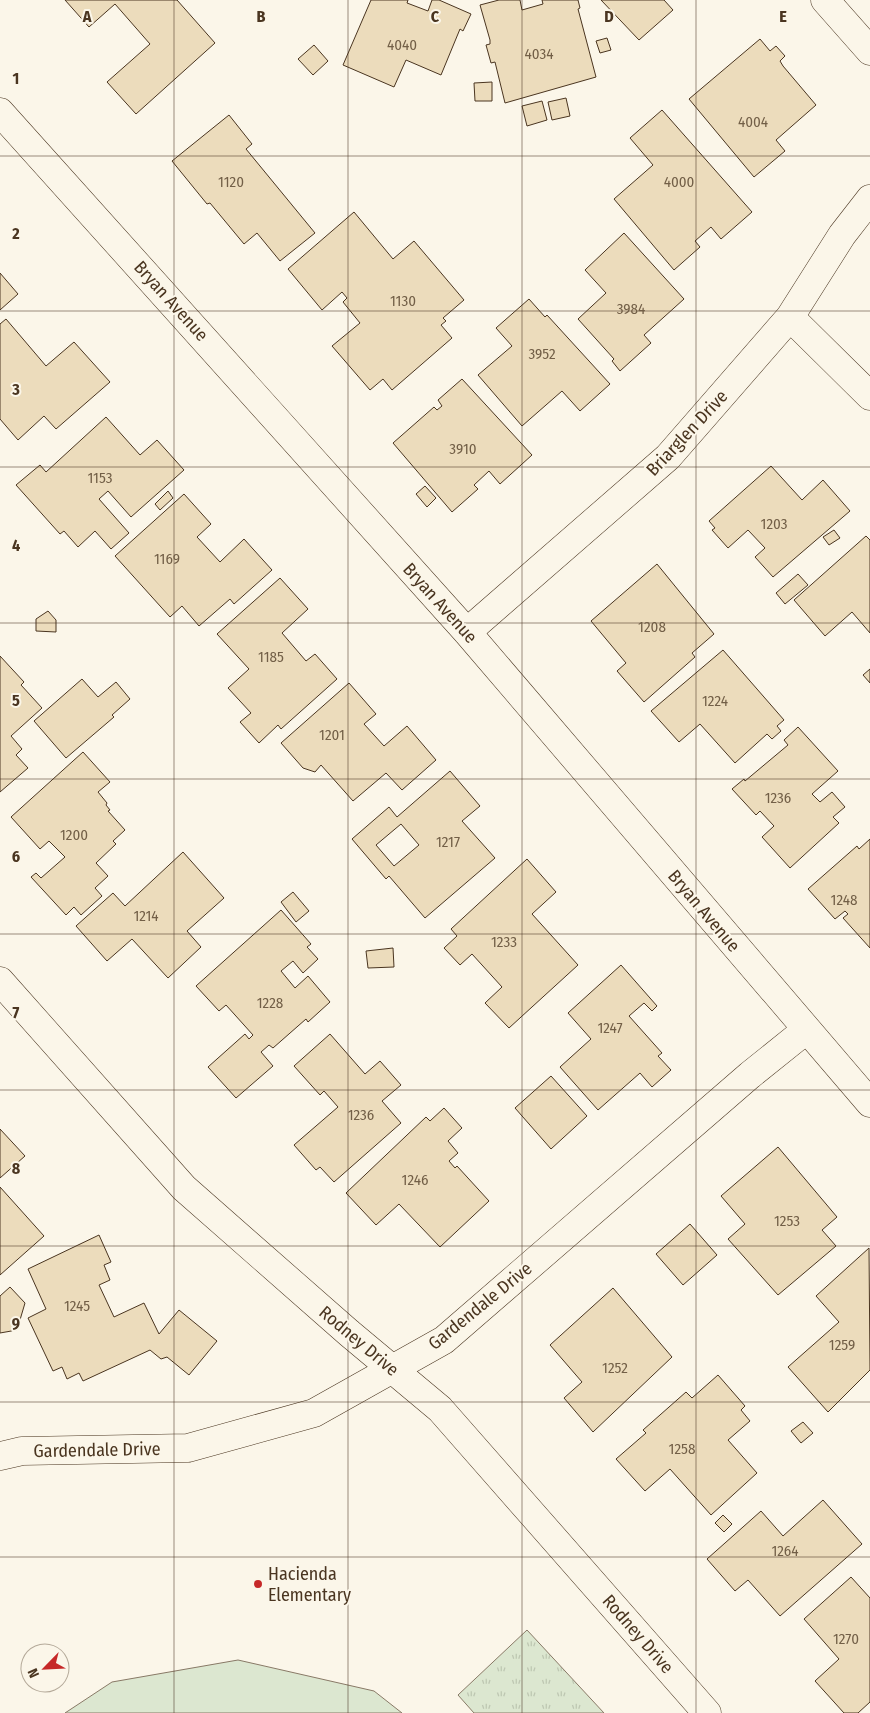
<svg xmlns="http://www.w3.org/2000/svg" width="870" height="1713" viewBox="0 0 870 1713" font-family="'Fira Sans Condensed',sans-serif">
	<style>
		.green { fill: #dce7d0; stroke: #887966 }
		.park { fill: url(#park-tufts); stroke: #887966 }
		.building { fill: #ecdcbc; stroke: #4a3520; fill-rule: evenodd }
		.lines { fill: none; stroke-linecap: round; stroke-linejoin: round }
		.street-casing { stroke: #4a3520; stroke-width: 29 }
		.street { stroke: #fbf6e9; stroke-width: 28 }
		.grid { fill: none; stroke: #4a3520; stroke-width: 1; stroke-opacity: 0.55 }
		.poi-dot { fill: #c62828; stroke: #fbf6e9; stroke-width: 2 }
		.labels { text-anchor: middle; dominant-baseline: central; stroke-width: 4; stroke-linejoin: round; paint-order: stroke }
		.number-label { font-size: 15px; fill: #725f47 }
		.street-label { font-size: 18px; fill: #4a3520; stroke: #fbf6e9 }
		.poi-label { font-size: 18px; fill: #4a3520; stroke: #fbf6e9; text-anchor: start }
		.grid-label { font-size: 16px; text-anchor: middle; font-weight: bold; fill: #4a3520; stroke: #fbf6e9; stroke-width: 4; stroke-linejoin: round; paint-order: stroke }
	</style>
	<defs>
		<pattern id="park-tufts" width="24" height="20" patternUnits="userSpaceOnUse" patternTransform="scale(1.25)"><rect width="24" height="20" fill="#dce7d0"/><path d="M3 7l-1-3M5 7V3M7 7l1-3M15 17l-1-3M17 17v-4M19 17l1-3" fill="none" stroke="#bec7b2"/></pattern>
	</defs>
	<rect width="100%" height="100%" fill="#fbf6e9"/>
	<path class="green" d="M238 1660 374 1691 402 1713H65L112 1682Z"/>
	<path class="park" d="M527 1630 604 1713H474L458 1695Z"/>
	<path class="building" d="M65 0H177L215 43 136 114 107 82 150 44 115 4 89 27Z
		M371 0H408L407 3 428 11 432 0H439L471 14 463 31 460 29 441 75 406 60 394 87 343 65Z
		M499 0H520L522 10 543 4 542 0H578L580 8 578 9 596 77 505 103 495 62 491 63 486 45 490 44V40L480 5Z
		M601 0H664L673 10 639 40Z
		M607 38 611 50 600 53 596 41Z
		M760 39 770 51 776 46 785 56 780 61 783 66 816 105 776 140 785 151 754 177 689 99Z
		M314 45 328 61 313 75 298 59Z
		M492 82V101H475L474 83Z
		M566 98 570 116 552 120 548 102Z
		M542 101 547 120 527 126 522 106Z
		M662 110 752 212 721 239 711 227 695 241 700 247 674 270 614 199 653 165 630 138Z
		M229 115 252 144 246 149 315 233 280 261 257 233 244 244 210 203 207 204 172 161Z
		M354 212 393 259 414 241 464 300 443 318 446 321 441 325 452 338 392 390 383 379 370 390 332 346 360 323 343 302 347 298 342 292 322 310 288 269Z
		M624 233 684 299 644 335 651 343 620 371 612 361 614 359 578 319 606 293 585 270Z
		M0 273 18 294 0 310Z
		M529 299 545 317 547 315 610 384 580 411 562 391 522 426 478 375 512 346 496 328Z
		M6 319 46 366 74 342 110 382 56 429 44 416 18 440 0 419V324Z
		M462 379 532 455 500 484 489 471 474 485 478 489 452 512 393 443 434 407 437 410 442 406 438 400Z
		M106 417 140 455 157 440 184 470 131 517 108 491 99 499 129 533 111 549 95 531 78 547 64 531 60 534 16 485 40 465 46 472Z
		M771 466 802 500 823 480 850 511 773 577 755 557 765 548 748 530 728 548 712 530 715 528 709 521Z
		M425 486 436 498 427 507 416 494Z
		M168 491 173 498 160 510 155 504Z
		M184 494 211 524 197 537 220 562 244 539 272 570 234 604 230 599 199 626 182 606 170 617 115 556Z
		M834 530 840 538 829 545 823 537Z
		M866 536 870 540V633L852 612 825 636 794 600Z
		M657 564 714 634 692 653 695 657 644 702 617 671 626 663 591 621Z
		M798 574 808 585 785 604 776 593Z
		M280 578 308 609 282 633 306 661 315 654 337 679 281 729 278 725 259 743 240 722 251 713 228 688 249 669 217 634Z
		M48 611 56 620V632L36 631V619Z
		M723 650 784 720 777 726 781 731 772 739 767 734 735 763 700 724 679 742 651 711Z
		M0 656 24 682 21 685 42 708 11 736 22 749 16 755 28 768 0 792Z
		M870 669V683L863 675Z
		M82 679 98 697 116 682 130 699 112 715 114 717 66 758 34 721Z
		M349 683 376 714 364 724 384 746 407 726 436 760 402 790 386 773 353 801 321 765 315 772 303 768 281 743Z
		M798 727 838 771 812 794 820 802 832 792 845 807 833 817 839 823 790 868 762 837 774 826 760 811 756 815 732 789 744 779 745 781 788 745 784 740Z
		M83 752 110 782 98 792 107 803 106 805 110 810 108 811 125 830 113 841 116 844 96 863 108 876 95 888 102 896 81 915 74 907 66 915 31 877 36 873 41 878 65 857 49 841 40 849 11 817Z
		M450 771 480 806 462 821 495 858 425 918 389 876 386 879 352 839 389 807 397 817ZM401 824 419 845 394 866 376 845Z
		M870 839V948L843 918 848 914 845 911 835 919 808 889 857 846 859 849Z
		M183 852 224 898 187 931 201 947 168 978 132 939 107 961 76 926 113 893 125 906Z
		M527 859 556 892 532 914 578 965 509 1028 485 1003 502 987 472 954 460 965 444 948 457 936 451 929Z
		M293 892 309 911 296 922 281 902Z
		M281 910 311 944 307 947 318 959 303 973 293 961 281 971 295 988 308 976 330 1002 308 1022 306 1019 273 1048 269 1045 261 1052 273 1066 236 1098 208 1067 245 1034 249 1039 253 1035 226 1005 219 1011 196 986Z
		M393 948 394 967 368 968 366 951Z
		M621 965 657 1006 652 1011 644 1003 629 1016 662 1053 658 1056 671 1070 652 1087 640 1073 598 1110 560 1067 591 1039 568 1013Z
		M330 1034 365 1074 380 1061 401 1085 382 1101 401 1123 334 1182 320 1167 316 1170 294 1145 338 1107 324 1091 320 1095 294 1066Z
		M551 1076 587 1116 551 1149 515 1108Z
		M444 1108 462 1128 448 1141 458 1153 449 1161 455 1168 457 1166 489 1201 440 1247 399 1204 376 1225 346 1193 426 1117 430 1121Z
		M0 1129 25 1156 0 1178Z
		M778 1147 837 1217 822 1230 836 1246 778 1295 728 1239 745 1224 721 1196Z
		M0 1187 44 1236 0 1275Z
		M690 1224 717 1255 683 1285 656 1254Z
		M99 1235 111 1262 104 1265 110 1280 99 1285 114 1317 144 1303 159 1334 179 1310 217 1341 189 1375 167 1357 161 1359 150 1350 83 1381 79 1373 67 1379 62 1367 53 1371 28 1318 46 1309 28 1269Z
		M869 1248 870 1370 828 1412 788 1367 839 1322 816 1296Z
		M10 1287 25 1303 17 1330 0 1333V1296Z
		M613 1288 672 1357 593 1432 564 1398 582 1382 550 1345Z
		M718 1375 745 1406 741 1410 750 1421 728 1440 757 1473 711 1515 670 1469 645 1491 616 1459 646 1433 643 1430 686 1392 692 1398Z
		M803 1422 813 1433 801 1443 791 1431Z
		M823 1500 862 1544 780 1616 748 1580 735 1591 707 1559 761 1511 783 1536Z
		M723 1515 732 1524 724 1532 715 1523Z
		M851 1577 870 1598V1702L858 1713H844L815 1681 839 1659 804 1619Z"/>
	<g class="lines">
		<defs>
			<path id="street" d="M825 0 870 51
				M0 112 467 632 870 1103
				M790 317 870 396
				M467 632 668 457 790 317 842 235 870 199
				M0 981 184 1188 349 1333 440 1409 707 1713
				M0 1456 22 1451 188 1448 314 1413 444 1340 750 1075 806 1030"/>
		</defs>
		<use href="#street" class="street-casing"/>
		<use href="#street" class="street"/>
	</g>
	<path class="grid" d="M174 0V1713M348 0V1713M522 0V1713M696 0V1713M0 156H870M0 311H870M0 467H870M0 623H870M0 779H870M0 934H870M0 1090H870M0 1246H870M0 1402H870M0 1557H870"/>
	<circle class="poi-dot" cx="258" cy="1584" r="5"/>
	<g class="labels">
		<g class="number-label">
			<text x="402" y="45">4040</text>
			<text x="539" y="54">4034</text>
			<text x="753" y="122">4004</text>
			<text x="231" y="182">1120</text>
			<text x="679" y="182">4000</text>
			<text x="403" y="301">1130</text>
			<text x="631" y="309">3984</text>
			<text x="542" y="354">3952</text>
			<text x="463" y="449">3910</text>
			<text x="100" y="478">1153</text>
			<text x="774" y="524">1203</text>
			<text x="167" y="559">1169</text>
			<text x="652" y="627">1208</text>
			<text x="271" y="657">1185</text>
			<text x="715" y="701">1224</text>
			<text x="332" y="735">1201</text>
			<text x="778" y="798">1236</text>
			<text x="74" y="835">1200</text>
			<text x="448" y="842">1217</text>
			<text x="844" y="900">1248</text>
			<text x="146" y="916">1214</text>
			<text x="504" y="942">1233</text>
			<text x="270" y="1003">1228</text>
			<text x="610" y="1028">1247</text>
			<text x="361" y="1115">1236</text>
			<text x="415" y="1180">1246</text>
			<text x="787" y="1221">1253</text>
			<text x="77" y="1306">1245</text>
			<text x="842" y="1345">1259</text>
			<text x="615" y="1368">1252</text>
			<text x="682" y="1449">1258</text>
			<text x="785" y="1551">1264</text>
			<text x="846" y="1639">1270</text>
		</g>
		<g class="street-label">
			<text transform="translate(171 301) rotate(48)">Bryan Avenue</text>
			<text transform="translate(687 433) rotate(-47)">Briarglen Drive</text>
			<text transform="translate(440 603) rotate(48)">Bryan Avenue</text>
			<text transform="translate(704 911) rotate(50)">Bryan Avenue</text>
			<text transform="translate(480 1306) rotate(-39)">Gardendale Drive</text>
			<text transform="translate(359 1341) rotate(40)">Rodney Drive</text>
			<text transform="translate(97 1450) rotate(-1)">Gardendale Drive</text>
			<text transform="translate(638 1634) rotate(49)">Rodney Drive</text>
		</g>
		<g class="poi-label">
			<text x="268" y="1574">Hacienda<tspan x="268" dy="21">Elementary</tspan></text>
		</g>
	</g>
	<g class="grid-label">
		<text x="87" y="22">A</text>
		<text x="261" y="22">B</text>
		<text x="435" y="22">C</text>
		<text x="609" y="22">D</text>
		<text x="783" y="22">E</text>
		<text x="16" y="84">1</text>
		<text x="16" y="239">2</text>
		<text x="16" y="395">3</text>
		<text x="16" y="551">4</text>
		<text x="16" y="706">5</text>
		<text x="16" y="862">6</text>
		<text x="16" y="1018">7</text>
		<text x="16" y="1174">8</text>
		<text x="16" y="1329">9</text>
	</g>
	<g transform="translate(45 1668) rotate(246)"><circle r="24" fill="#fbf6e9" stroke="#b4a999"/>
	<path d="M0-4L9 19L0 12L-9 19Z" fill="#c62828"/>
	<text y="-8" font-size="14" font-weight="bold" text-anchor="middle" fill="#4a3520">N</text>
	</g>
</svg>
